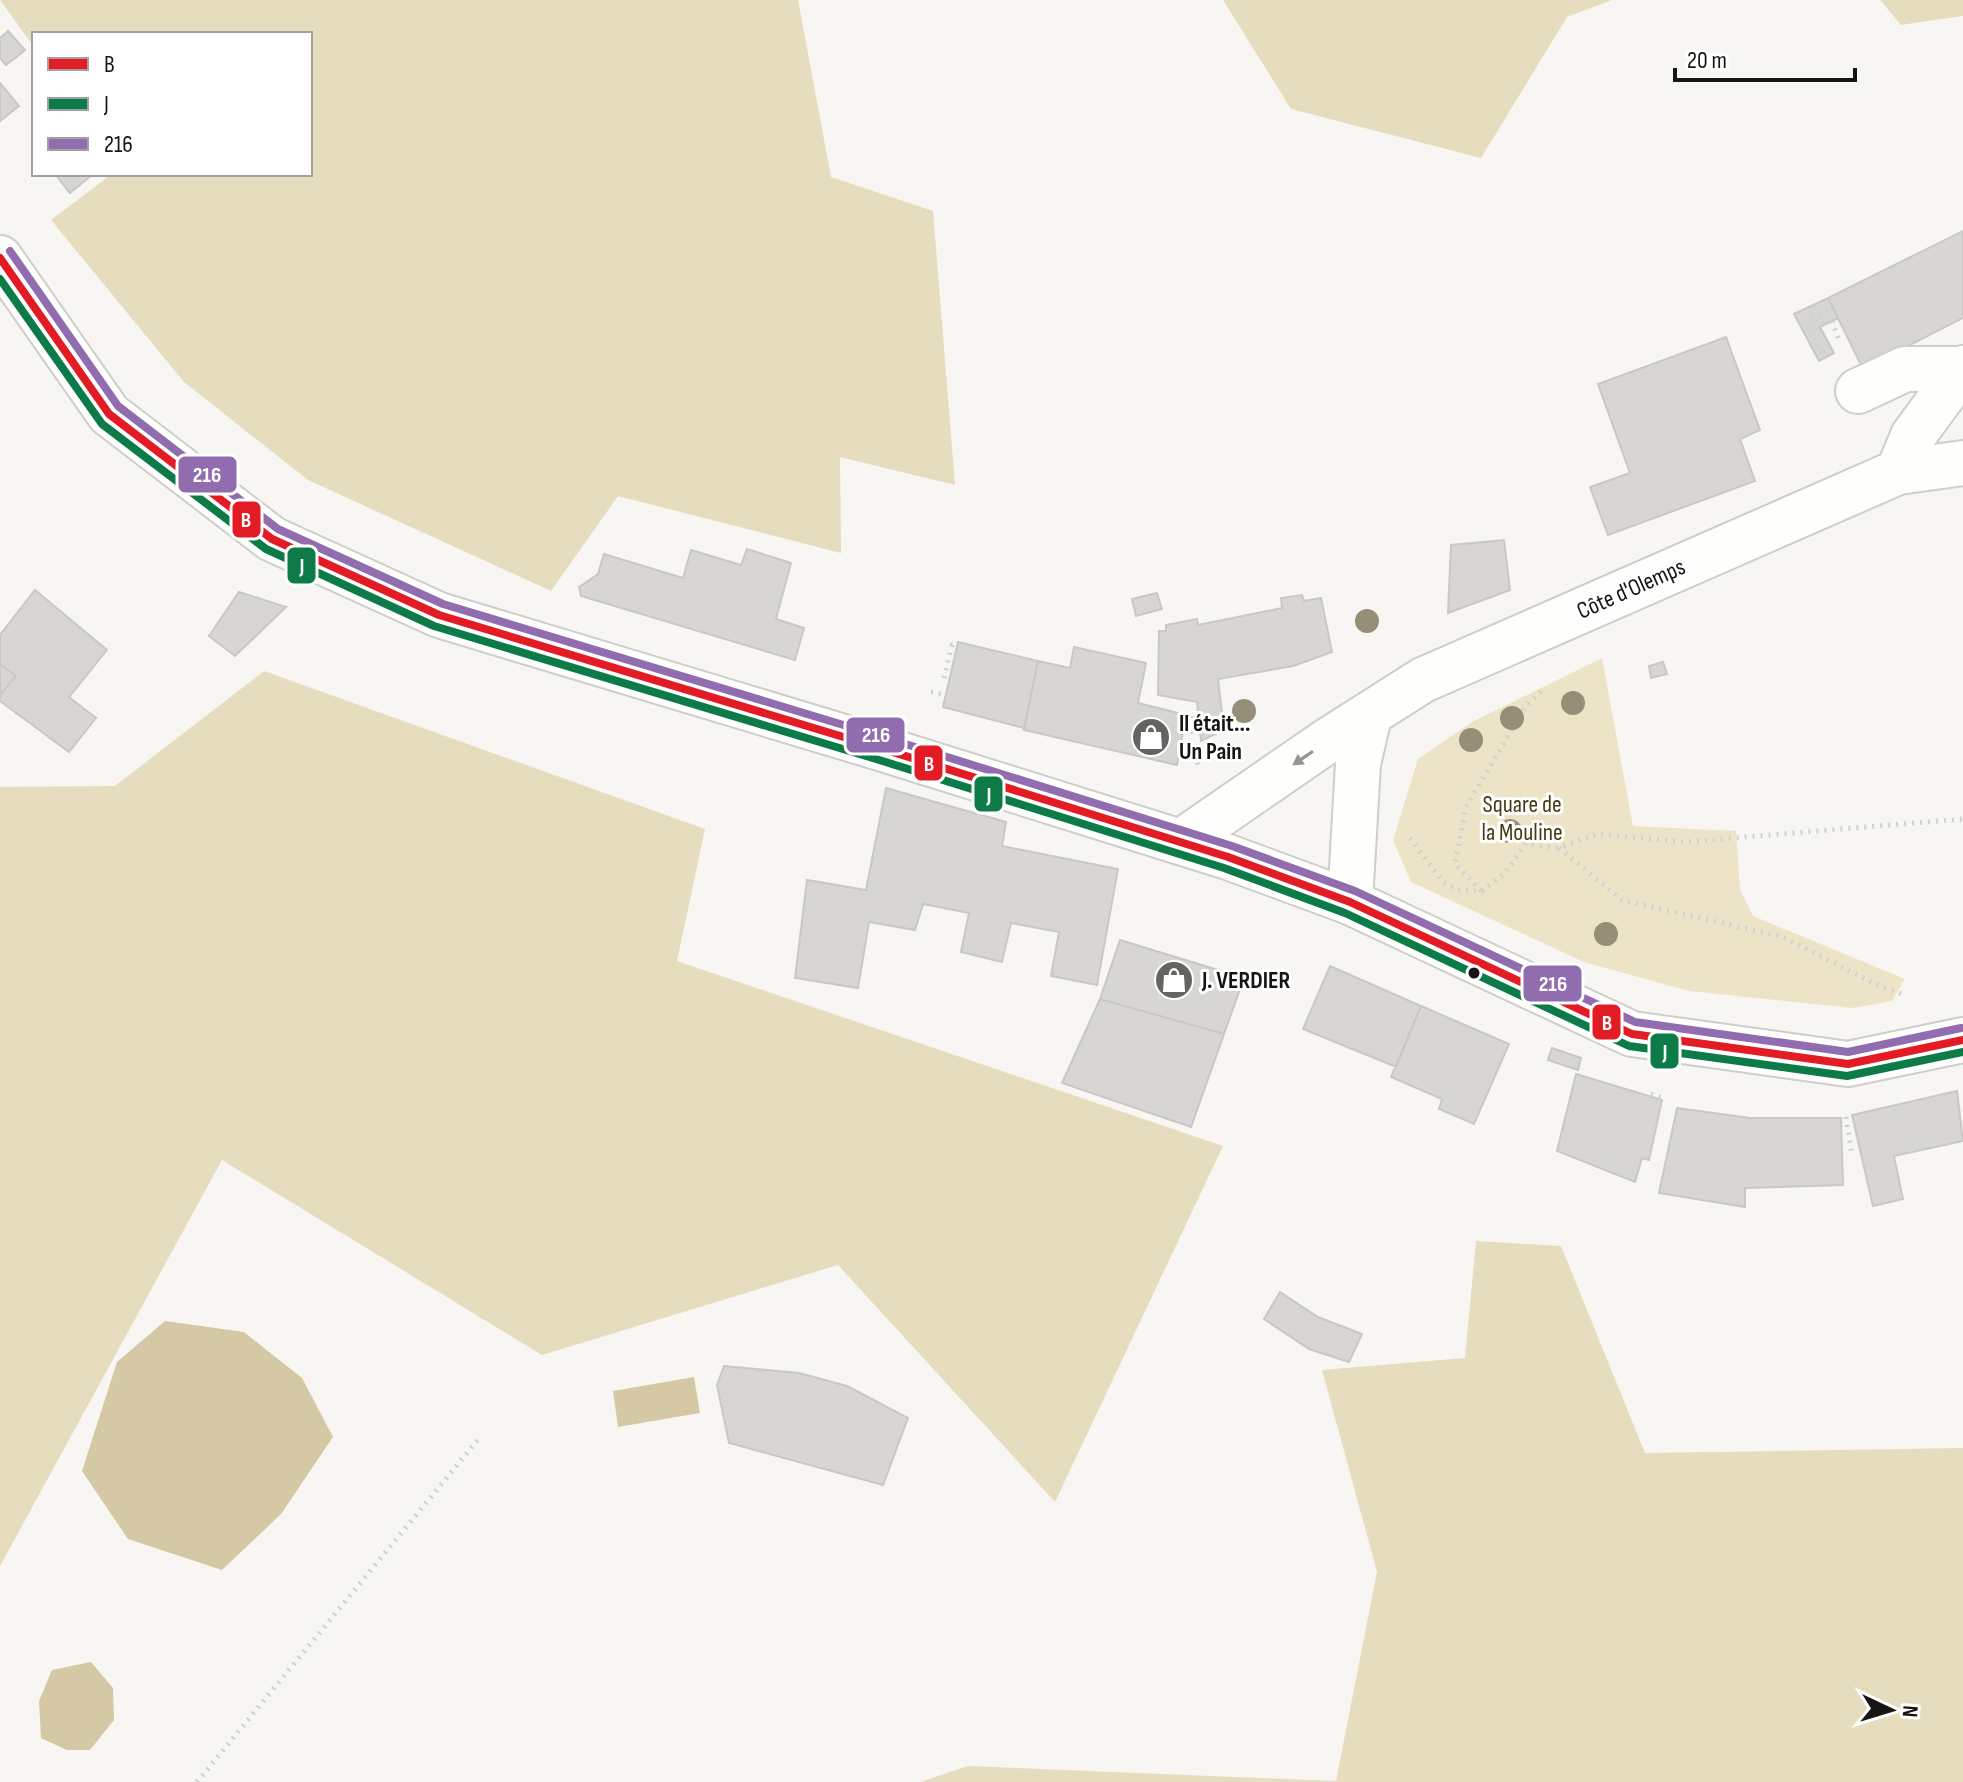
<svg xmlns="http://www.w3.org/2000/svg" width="1963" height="1782" viewBox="0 0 1963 1782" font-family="'Sofia Sans Condensed',sans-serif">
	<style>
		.green { fill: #ede4c7 }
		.forest { fill: #e5ddbe }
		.water { fill: #d4c9a4 }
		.building { fill: #d7d6d3; stroke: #c9c8c5; stroke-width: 2 }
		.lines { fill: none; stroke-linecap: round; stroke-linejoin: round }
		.minor-casing { stroke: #cfcecb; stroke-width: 48 }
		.major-casing { stroke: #cfcecb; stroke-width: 48 }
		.path { stroke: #d1d1d0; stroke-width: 5; stroke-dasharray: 2 6; stroke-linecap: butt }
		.minor { stroke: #fefefd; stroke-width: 44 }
		.major { stroke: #fefefd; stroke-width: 44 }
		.bus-1-casing { stroke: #fff; stroke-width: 14 }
		.bus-2-casing { stroke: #fff; stroke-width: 14 }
		.bus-3-casing { stroke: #fff; stroke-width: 14 }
		.bus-1 { stroke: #e21b25; stroke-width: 8 }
		.bus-2 { stroke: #0d7b48; stroke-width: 8 }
		.bus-3 { stroke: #916caf; stroke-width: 8 }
		.tree { fill: #968f77 }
		.oneway { fill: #959594 }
		.bus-dot { fill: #151513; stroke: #fff; stroke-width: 3 }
		.labels { text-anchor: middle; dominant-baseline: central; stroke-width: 6; stroke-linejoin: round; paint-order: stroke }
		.street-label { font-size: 24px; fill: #151513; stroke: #fff }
		.poi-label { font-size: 24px; font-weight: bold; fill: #151513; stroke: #fff; text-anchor: start }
		.park-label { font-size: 24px; fill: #463b11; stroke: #fff }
		.line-badge { stroke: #fff; stroke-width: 3 }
		.badge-label { font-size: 22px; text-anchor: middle; font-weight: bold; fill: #fff }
	</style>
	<rect width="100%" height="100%" fill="#f7f6f3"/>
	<path class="green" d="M1602 658 1633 826 1736 831 1740 890 1753 916 1905 979 1892 1001 1853 1008 1689 991 1584 962 1411 882 1393 840 1418 759 1472 722Z"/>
	<path class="forest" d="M0 0H798L831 177 933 211 955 485 840 457 841 553 618 496 551 591 308 480 184 382 51 220 112 174H310V34H34V47Z
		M1223 0H1612L1567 17 1481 158 1291 109Z
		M1880 0H1963V16L1901 25Z
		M264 671 705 829 677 961 1223 1146 1055 1502 838 1265 542 1355 222 1160 0 1566V787L115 786Z
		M1476 1241 1561 1246 1645 1453 1963 1448V1782H920L968 1766 1336 1781 1377 1572 1322 1370 1465 1358Z"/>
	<path class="water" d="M165 1321 244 1332 302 1378 333 1437 281 1514 222 1570 128 1539 82 1471 117 1362Z
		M694 1377 700 1413 618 1427 613 1391Z
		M91 1662 113 1688 114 1720 90 1750H67L41 1738 39 1701 52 1670Z"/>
	<path class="building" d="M8 31 25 50 6 65 0 58V38Z
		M0 83 19 106 0 121Z
		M55 174H93L70 193Z
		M1963 231V318L1863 369 1828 298Z
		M1828 298 1838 318 1820 327 1834 353 1819 361 1794 314Z
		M1726 337 1760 430 1740 439 1755 481 1608 535 1590 487 1630 473 1598 384Z
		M1504 540 1510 590 1448 613 1451 545Z
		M747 549 791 563 776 619 804 628 795 660 581 596 579 587 598 574 604 554 683 578 691 550 741 565Z
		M35 590 107 650 69 697 96 718 69 752 0 701V695L16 676 0 664V635Z
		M239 592 286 607 235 656 209 636Z
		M1157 593 1162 609 1136 616 1132 599Z
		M1302 595 1304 601 1321 598 1332 652 1293 666 1218 679 1224 730 1201 741 1197 702 1158 695 1159 631H1166V625L1197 619 1198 625 1282 608 1281 598Z
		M958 642 1038 661 1024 728 943 707Z
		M1074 647 1146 663 1138 703 1186 715 1177 765 1024 730 1038 661 1070 668Z
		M1663 662 1667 674 1651 678 1649 666Z
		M0 664 16 676 0 695Z
		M886 788 1006 822 1002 846 1118 869 1097 985 1051 976 1059 932 1011 923 1002 962 961 952 969 913 923 904 915 930 869 922 858 988 795 978 807 880 866 890Z
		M1120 940 1244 978 1224 1034 1100 999Z
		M1330 966 1421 1006 1396 1067 1303 1029Z
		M1100 999 1224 1034 1191 1127 1062 1083Z
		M1421 1006 1509 1044 1474 1124 1439 1109 1442 1099 1391 1077Z
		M1552 1048 1581 1058 1578 1070 1548 1060Z
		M1576 1074 1662 1100 1649 1160 1642 1158 1635 1182 1557 1151Z
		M1957 1091 1963 1141 1894 1156 1903 1199 1873 1206 1852 1115Z
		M1677 1108 1750 1118H1841L1843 1185 1745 1188V1207L1659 1193Z
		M1280 1292 1318 1317 1362 1334 1349 1362 1309 1349 1264 1319Z
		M724 1366 799 1373 847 1386 908 1418 883 1485 729 1443 717 1385Z"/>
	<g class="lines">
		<defs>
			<path id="minor" d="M1858 391 1905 369H1961
				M1898 472 1913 436 1963 368
				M1182 841 1327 741 1423 680 1898 472 1963 463
				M1350 902 1358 764 1369 716"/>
			<path id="major" d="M0 258 109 414 272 539 439 615 880 748 1228 857 1350 902 1632 1034 1848 1064 1963 1040"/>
		</defs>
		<use href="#minor" class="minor-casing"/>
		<use href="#major" class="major-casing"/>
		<path class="path" d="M1832 321 1839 341
			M1823 353 1808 321 1833 309
			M944 678 952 645 956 647
			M931 692 946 695
			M1192 716 1190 741 1198 765
			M1410 838 1442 881 1457 890 1482 891 1506 872 1526 843 1558 848 1597 834 1685 842 1963 819
			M1559 848 1622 900 1783 937 1875 984 1905 995
			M1481 891 1455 864 1466 807 1525 707 1544 688
			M1651 1094 1664 1099
			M1846 1117 1852 1156
			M197 1782 481 1436"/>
		<use href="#minor" class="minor"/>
		<use href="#major" class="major"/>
		<defs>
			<path id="bus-1" d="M0 258 109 414 272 539 439 615 880 748 1228 857 1350 902 1632 1034 1848 1064 1963 1040"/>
			<path id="bus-2" d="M0 279 102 424 266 549 434 626 876 759 1224 868 1345 913 1629 1046 1847 1076 1963 1052"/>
			<path id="bus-3" d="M10 251 118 406 278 529 443 604 883 737 1232 846 1355 891 1635 1022 1848 1052 1961 1028"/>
		</defs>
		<use href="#bus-1" class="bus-1-casing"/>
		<use href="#bus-2" class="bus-2-casing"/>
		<use href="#bus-3" class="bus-3-casing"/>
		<use href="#bus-1" class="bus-1"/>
		<use href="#bus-2" class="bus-2"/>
		<use href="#bus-3" class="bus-3"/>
	</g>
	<g class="tree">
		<circle cx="1367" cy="621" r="12"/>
		<circle cx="1573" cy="703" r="12"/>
		<circle cx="1244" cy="711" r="12"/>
		<circle cx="1512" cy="718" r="12"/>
		<circle cx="1471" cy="740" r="12"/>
		<circle cx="1510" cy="831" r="12"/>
		<circle cx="1606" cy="934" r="12"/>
	</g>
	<defs><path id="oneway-solid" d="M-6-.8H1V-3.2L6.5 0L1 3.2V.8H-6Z" transform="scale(2)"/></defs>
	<use class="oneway" href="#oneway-solid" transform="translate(1303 758) rotate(146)"/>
	<defs>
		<symbol id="shop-disc" viewBox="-11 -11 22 22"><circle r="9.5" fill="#646461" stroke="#fff"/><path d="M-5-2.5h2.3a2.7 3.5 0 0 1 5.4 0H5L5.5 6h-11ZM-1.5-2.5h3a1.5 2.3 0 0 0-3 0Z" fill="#fff"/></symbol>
	</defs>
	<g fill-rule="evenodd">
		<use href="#shop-disc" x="1129" y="715" width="44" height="44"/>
		<use href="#shop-disc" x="1152" y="958" width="44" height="44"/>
	</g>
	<circle class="bus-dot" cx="1474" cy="973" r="7"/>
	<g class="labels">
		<g class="street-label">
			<text transform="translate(1631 589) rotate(-24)">Côte d'Olemps</text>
		</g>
		<g class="poi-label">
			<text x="1179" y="723">Il était...<tspan x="1179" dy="28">Un Pain</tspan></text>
			<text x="1202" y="980">J. VERDIER</text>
		</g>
		<g class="park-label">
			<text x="1522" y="804">Square de<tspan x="1522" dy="28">la Mouline</tspan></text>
		</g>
	</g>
	<g class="line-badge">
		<rect x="177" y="455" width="61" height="39" rx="8" fill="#916caf"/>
		<rect x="231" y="500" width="31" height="39" rx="8" fill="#e21b25"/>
		<rect x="286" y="546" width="31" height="39" rx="8" fill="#0d7b48"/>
		<rect x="845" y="716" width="61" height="38" rx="8" fill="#916caf"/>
		<rect x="913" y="744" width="31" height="38" rx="8" fill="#e21b25"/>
		<rect x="973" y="775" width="31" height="38" rx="8" fill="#0d7b48"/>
		<rect x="1522" y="964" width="61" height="39" rx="8" fill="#916caf"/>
		<rect x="1591" y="1003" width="31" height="38" rx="8" fill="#e21b25"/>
		<rect x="1649" y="1032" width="31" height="38" rx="8" fill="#0d7b48"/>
	</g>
	<g class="badge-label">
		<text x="207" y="482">216</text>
		<text x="246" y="527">B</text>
		<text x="302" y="573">J</text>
		<text x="876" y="742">216</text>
		<text x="929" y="771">B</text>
		<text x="989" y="802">J</text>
		<text x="1553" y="991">216</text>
		<text x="1607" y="1030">B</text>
		<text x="1665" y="1059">J</text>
	</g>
	<rect x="32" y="32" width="280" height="144" fill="#ffffff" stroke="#a1a1a1" stroke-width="2"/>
	<rect x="48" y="58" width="40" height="12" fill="#e21b25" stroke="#a1a1a1" stroke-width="2"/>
	<text x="104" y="72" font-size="24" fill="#151513">B</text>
	<rect x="48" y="98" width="40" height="12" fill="#0d7b48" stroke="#a1a1a1" stroke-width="2"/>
	<text x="104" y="112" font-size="24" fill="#151513">J</text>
	<rect x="48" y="138" width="40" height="12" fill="#916caf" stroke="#a1a1a1" stroke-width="2"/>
	<text x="104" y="152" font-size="24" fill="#151513">216</text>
	<g transform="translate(1891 1710) rotate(94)" stroke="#ffffff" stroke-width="6" paint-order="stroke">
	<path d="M0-6L14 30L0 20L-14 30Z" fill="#151513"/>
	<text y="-12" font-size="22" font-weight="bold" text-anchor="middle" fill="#151513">N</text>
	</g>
	<path d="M1675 68v12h180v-12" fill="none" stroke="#151513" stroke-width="4"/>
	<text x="1687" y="68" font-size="24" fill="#151513" stroke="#ffffff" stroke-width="6" paint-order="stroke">20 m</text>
</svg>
